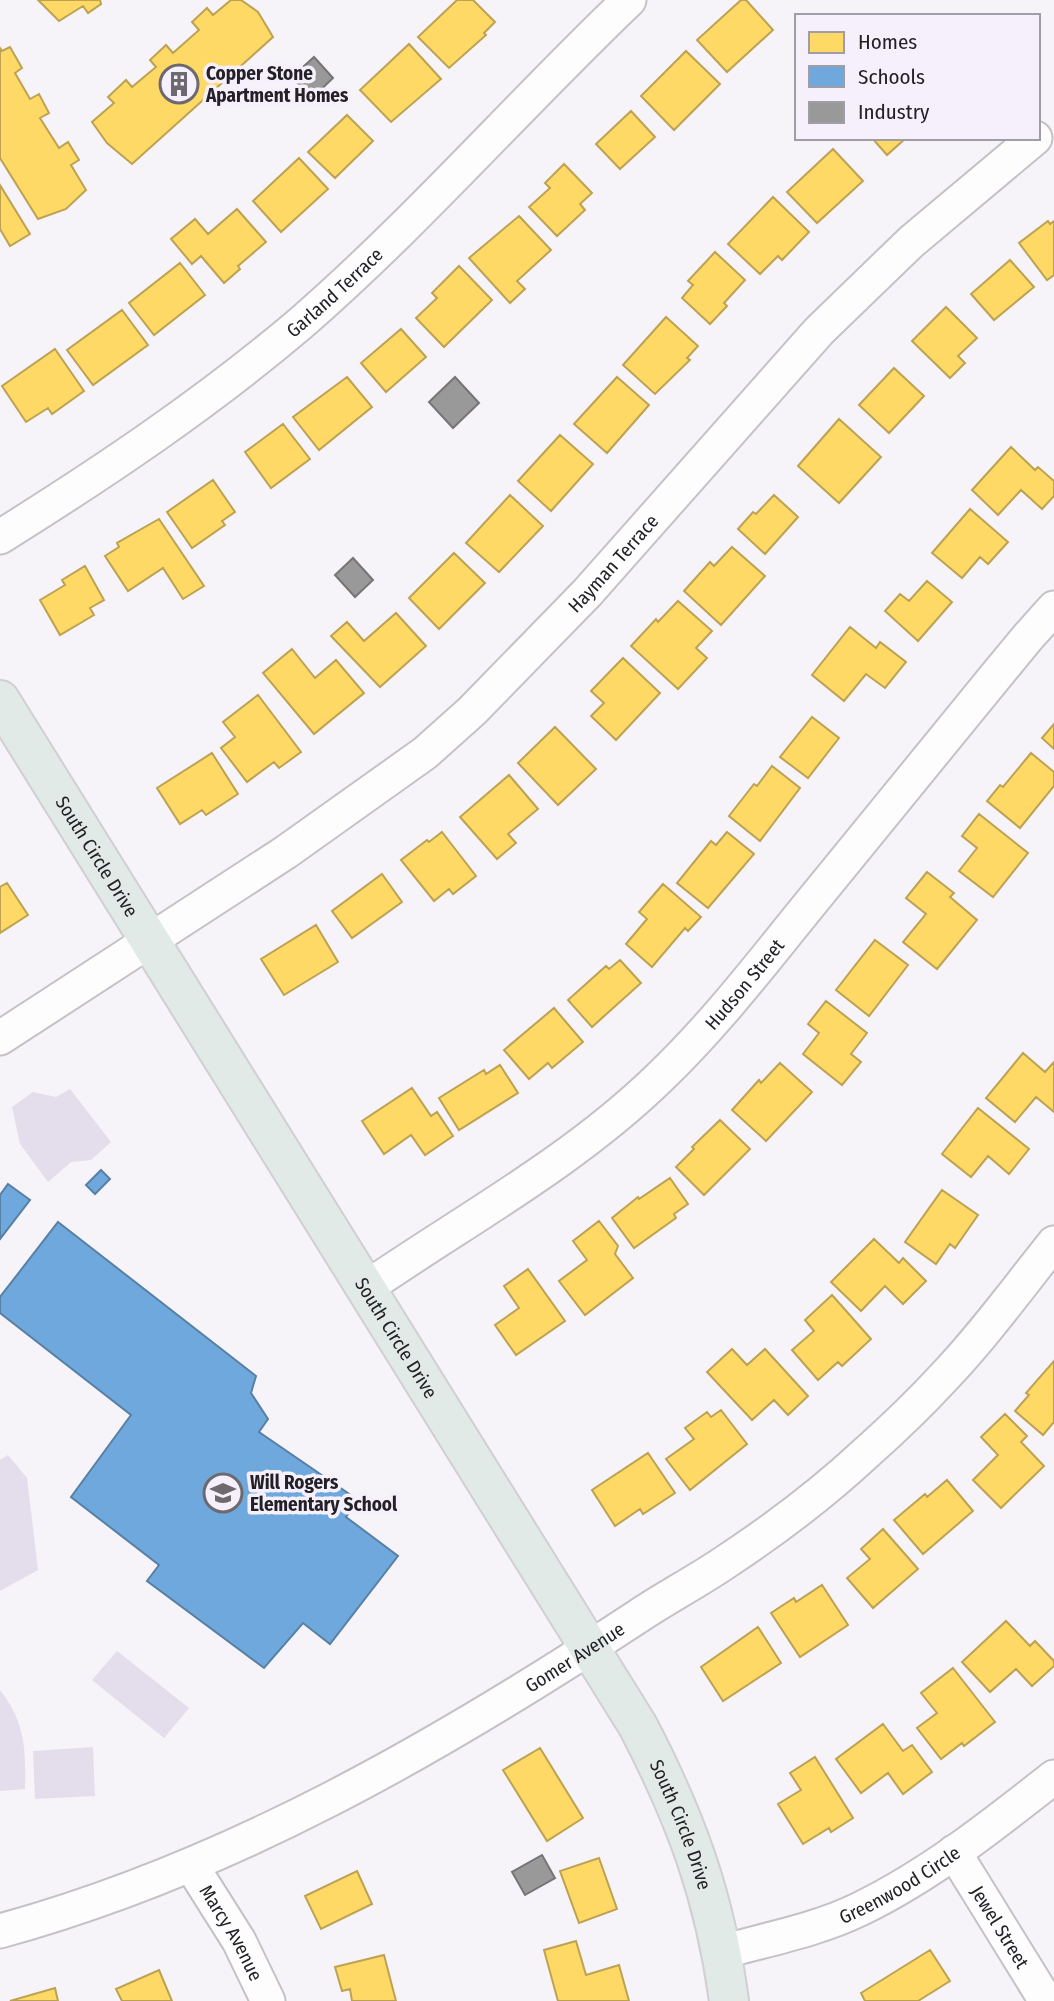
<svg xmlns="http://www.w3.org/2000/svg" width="1054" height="2001" viewBox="0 0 1054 2001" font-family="'Fira Sans Condensed',sans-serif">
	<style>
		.green { fill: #e4deec }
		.homes { fill: #ffd966; stroke: #bda252; stroke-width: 2 }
		.schools { fill: #6fa8dc; stroke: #5880a5; stroke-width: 2 }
		.industry { fill: #999; stroke: #767576; stroke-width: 2 }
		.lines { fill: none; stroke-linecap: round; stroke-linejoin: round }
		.minor-casing { stroke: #c4c2c6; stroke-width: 37 }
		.primary-casing { stroke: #d0cfd1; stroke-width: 42 }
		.minor { stroke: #fefdfe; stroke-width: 33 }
		.primary { stroke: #e2eae8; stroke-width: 38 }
		.labels { text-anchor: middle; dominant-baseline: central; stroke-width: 7; stroke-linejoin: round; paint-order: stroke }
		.poi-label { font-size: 19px; font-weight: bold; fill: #232125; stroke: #f5f0fc; text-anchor: start }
		.street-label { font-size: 19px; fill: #232125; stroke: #f5f0fc }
	</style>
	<rect width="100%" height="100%" fill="#f6f3f9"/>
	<path class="green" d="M70 1089 111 1142 91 1160 71 1162 48 1182 20 1144 12 1107 33 1092 56 1097Z
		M8 1455 27 1478 38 1570 0 1591V1460Z
		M117 1651 189 1708 164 1738 92 1680Z
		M0 1690C25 1722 26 1749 25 1789L0 1791Z
		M93 1747 95 1796 35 1799 33 1751Z"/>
	<path class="homes" d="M38 0H100L101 4 88 13 83 6 59 21Z
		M231 0H241L258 12 273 37 132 164 107 143 92 122 114 103 108 97 126 80 132 87 156 67 150 60 166 45 173 53 199 30 192 22 207 8 213 15Z
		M457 0H473L495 22 484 33 486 35 449 68 418 37Z
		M741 0H746L773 30 727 72 697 40Z
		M409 44 441 79 391 122 360 90Z
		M10 47 22 68 15 73 30 99 39 94 49 113 40 118 59 148 68 142 79 160 71 165 86 190 66 209 38 219 0 158V48L2 51Z
		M686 51 720 84 674 130 641 96Z
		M631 111 655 137 620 169 596 144Z
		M347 115 373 141 335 178 308 152Z
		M872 138H906L887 155Z
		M833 149 863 181 817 223 787 192Z
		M299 158 328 189 281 232 253 201Z
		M564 164 592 193 580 204 585 210 557 236 529 207 550 188 545 183Z
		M0 185 30 234 10 246 0 229Z
		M773 197 809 232 782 260 778 256 760 274 728 244Z
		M237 209 266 242 238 266 240 269 224 283 201 256 192 264 171 239 195 219 208 234Z
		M519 216 551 250 517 281 525 289 510 303 469 258Z
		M1048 221 1050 224 1054 221V275L1047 280 1019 243Z
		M715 252 745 280 724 303 727 306 710 324 682 298 693 285 688 281Z
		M1010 260 1034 287 994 320 971 294Z
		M180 263 205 295 154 335 129 303Z
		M459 266 492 300 444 347 416 318 437 298 432 293Z
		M946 307 977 338 958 356 965 363 950 378 912 341Z
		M122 310 148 345 93 385 67 350Z
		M666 317 698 346 687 358 690 360 655 394 623 365Z
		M401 329 426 357 386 392 361 363Z
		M55 349 84 391 52 414 48 408 26 422 2 386Z
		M894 368 924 396 889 433 859 405Z
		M347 377 372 407 319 450 293 417Z
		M617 377 649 405 607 453 574 424Z
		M839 419 881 457 839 503 798 466Z
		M283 424 310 459 271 488 245 452Z
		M560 435 593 464 551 511 518 481Z
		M1011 447 1035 470 1038 467 1054 481V496L1042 509 1021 490 998 515 972 490Z
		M213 480 235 512 222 521 225 525 192 548 167 512Z
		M510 495 543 526 499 572 466 543Z
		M774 495 798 517 765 554 738 529 753 512 756 514Z
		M970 509 1008 542 988 564 980 557 962 578 932 553Z
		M159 519 204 586 183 599 163 568 128 591 105 556 119 547 117 543Z
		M732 547 765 576 721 625 684 591 710 562 714 566Z
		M454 553 485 583 439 629 409 598Z
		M85 566 104 600 90 608 94 615 60 635 40 600 65 585 62 580Z
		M927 581 952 602 918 641 885 611 900 594 909 601Z
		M678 601 712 631 696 648 707 658 678 689 631 646 656 619 658 622Z
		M396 613 426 646 380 687 331 636 347 622 364 641Z
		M850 627 876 648 880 642 906 662 885 688 866 674 844 701 812 675Z
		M292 649 315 678 336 660 364 693 314 734 263 673Z
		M623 658 660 693 616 740 591 716 604 703 591 691Z
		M258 695 301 752 279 768 274 762 247 782 221 748 235 737 223 722Z
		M812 717 839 738 808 778 780 757Z
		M1054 724V749L1042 738Z
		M555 727 596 769 558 805 518 763Z
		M212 753 238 794 206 815 202 810 180 824 157 788Z
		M1031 753 1054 772V786L1020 828 987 801 1000 785 1003 787Z
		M772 766 800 788 760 841 729 816 754 784 757 786Z
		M509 775 538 809 508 834 516 843 497 859 460 817Z
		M979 814 1028 853 993 897 959 871 977 848 962 836Z
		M442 832 476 876 453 894 449 889 434 901 401 860 427 840 429 842Z
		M727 832 754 854 708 908 677 883 711 841 716 845Z
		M927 872 954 893 950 897 977 920 937 969 903 942 926 914 906 898Z
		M382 874 402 902 352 938 332 911Z
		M7 883 28 915 0 933V887Z
		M663 884 701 917 688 931 685 928 652 967 626 944 647 919 639 912Z
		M316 925 338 962 284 995 261 959Z
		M875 940 908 965 869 1016 836 990Z
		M620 960 641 983 592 1027 568 1000 606 966 609 969Z
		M826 1001 867 1033 851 1054 861 1062 842 1085 803 1054 819 1033 808 1024Z
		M554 1008 583 1042 552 1068 548 1063 529 1079 504 1050Z
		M1023 1053 1045 1072 1054 1062V1112L1036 1097 1015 1122 986 1098Z
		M780 1063 812 1092 766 1141 732 1110 759 1080 761 1083Z
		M500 1065 518 1093 459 1130 439 1098 484 1070 486 1074Z
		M412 1088 431 1116 437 1112 453 1136 425 1155 411 1135 384 1154 362 1121Z
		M978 1108 1029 1149 1009 1174 988 1156 971 1177 942 1154Z
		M720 1120 750 1149 704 1195 676 1167 694 1149 692 1147Z
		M670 1178 688 1204 674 1214 676 1218 634 1248 612 1218 638 1197 639 1199Z
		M942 1190 978 1215 955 1248 950 1244 936 1264 905 1242Z
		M599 1221 618 1246 615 1254 633 1278 585 1315 559 1281 587 1260 573 1241Z
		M874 1239 899 1263 903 1258 926 1281 903 1304 885 1286 861 1311 831 1282Z
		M528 1269 565 1321 516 1355 495 1325 519 1308 504 1286Z
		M832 1295 871 1339 842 1366 838 1362 818 1380 792 1350 814 1331 805 1320Z
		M732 1349 747 1365 765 1349 808 1396 788 1415 774 1400 752 1420 707 1372Z
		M1054 1361V1422L1043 1435 1015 1411 1029 1395 1026 1393Z
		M721 1410 747 1444 690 1490 666 1459 694 1439 685 1428 707 1412 711 1417Z
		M1005 1414 1027 1436 1021 1442 1044 1466 1001 1508 973 1480 998 1455 981 1437Z
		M648 1453 675 1493 643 1514 640 1509 615 1526 592 1490Z
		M947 1480 973 1511 923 1554 894 1520 925 1494 927 1497Z
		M883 1529 918 1569 873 1608 847 1578 870 1559 861 1549Z
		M822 1585 848 1625 800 1657 771 1613 794 1598 796 1602Z
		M1006 1621 1030 1646 1035 1641 1054 1661V1666L1032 1686 1016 1669 990 1692 962 1662Z
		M758 1627 781 1663 723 1701 701 1667Z
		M953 1668 995 1722 964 1746 962 1743 941 1759 917 1728 937 1713 921 1693Z
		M883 1724 903 1751 912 1745 932 1772 903 1794 888 1773 861 1793 836 1759Z
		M540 1748 583 1818 547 1841 503 1770Z
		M815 1757 853 1818 831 1832 829 1828 803 1844 778 1804 801 1790 790 1773Z
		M599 1858 617 1909 579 1923 560 1871Z
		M357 1871 372 1904 321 1929 305 1896Z
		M576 1941 586 1975 619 1965 629 2001H558L544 1950Z
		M930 1950 950 1981 918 2001H865L861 1993Z
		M384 1955 396 2001H352L350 1989 342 1991 335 1967Z
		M159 1970 172 2001H122L116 1989Z
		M55 1988 58 2001H10Z"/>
	<path class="schools" d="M101 1170 110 1179 95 1194 86 1185Z
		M8 1184 30 1200 0 1239V1195Z
		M58 1222 256 1376 251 1393 268 1419 259 1432 358 1500 346 1517 398 1556 330 1644 303 1623 264 1668 147 1581 159 1565 71 1497 131 1415 0 1313V1297Z"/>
	<path class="industry" d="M314 57 333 78 312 98 292 77Z
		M455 377 479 403 453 428 429 402Z
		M353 558 373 580 355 597 335 575Z
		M542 1855 555 1878 525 1895 512 1872Z"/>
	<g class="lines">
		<defs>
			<g id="minor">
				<path id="s1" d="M0 537C104 472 207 403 301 323 417 222 518 106 629 0"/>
				<path id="s2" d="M0 1038 286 852 425 753 472 711 587 593 819 331 911 242 1035 138"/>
				<path id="s3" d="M366 1288C465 1220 571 1163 658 1079 716 1024 764 960 814 899 885 812 956 724 1028 637L1054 608"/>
				<path id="s4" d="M954 1852 1046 2001"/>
				<path id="s5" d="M191 1865 239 1941 268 2001"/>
				<path id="s6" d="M0 1931C230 1868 439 1747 637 1617 665 1598 696 1582 724 1563 774 1530 822 1494 866 1453 893 1429 920 1403 944 1377 984 1335 1018 1288 1054 1243"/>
				<path id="s7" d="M722 1952C768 1939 817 1930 860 1909 930 1875 993 1825 1054 1777"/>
			</g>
			<g id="primary">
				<path id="s8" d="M0 700 638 1726C686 1818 715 1897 729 2001"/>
			</g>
		</defs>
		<use href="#minor" class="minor-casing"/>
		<use href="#primary" class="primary-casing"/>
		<use href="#minor" class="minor"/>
		<use href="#primary" class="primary"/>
	</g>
	<defs>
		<symbol id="building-ring" viewBox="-11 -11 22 22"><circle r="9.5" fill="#f5f0fc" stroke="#6d6a6f" stroke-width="1.5"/><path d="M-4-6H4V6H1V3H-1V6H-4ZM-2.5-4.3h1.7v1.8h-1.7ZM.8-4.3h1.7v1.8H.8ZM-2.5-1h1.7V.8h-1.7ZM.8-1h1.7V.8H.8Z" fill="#6d6a6f"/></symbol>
		<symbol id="school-ring" viewBox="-11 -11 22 22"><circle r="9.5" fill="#f5f0fc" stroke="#6d6a6f" stroke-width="1.5"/><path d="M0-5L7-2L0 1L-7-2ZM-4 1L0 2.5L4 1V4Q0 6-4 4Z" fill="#6d6a6f"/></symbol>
	</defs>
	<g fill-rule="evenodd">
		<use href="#building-ring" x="157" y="62" width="44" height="44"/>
		<use href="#school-ring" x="201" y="1471" width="44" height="44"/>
	</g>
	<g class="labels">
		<g class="poi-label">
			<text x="206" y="73">Copper Stone<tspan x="206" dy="22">Apartment Homes</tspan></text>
			<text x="250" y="1482">Will Rogers<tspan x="250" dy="22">Elementary School</tspan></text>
		</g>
		<g class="street-label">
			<text stroke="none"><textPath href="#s1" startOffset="415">Garland Terrace</textPath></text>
			<text stroke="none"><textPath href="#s2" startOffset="779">Hayman Terrace</textPath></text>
			<text stroke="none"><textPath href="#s8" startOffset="184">South Circle Drive</textPath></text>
			<text stroke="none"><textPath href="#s3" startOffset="488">Hudson Street</textPath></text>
			<text stroke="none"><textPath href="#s8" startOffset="751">South Circle Drive</textPath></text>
			<text stroke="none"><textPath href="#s6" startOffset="639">Gomer Avenue</textPath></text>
			<text stroke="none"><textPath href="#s8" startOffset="1316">South Circle Drive</textPath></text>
			<text stroke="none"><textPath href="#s7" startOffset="191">Greenwood Circle</textPath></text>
			<text stroke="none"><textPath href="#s4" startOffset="88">Jewel Street</textPath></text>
			<text stroke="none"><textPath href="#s5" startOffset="79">Marcy Avenue</textPath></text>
		</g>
	</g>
	<rect x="795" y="14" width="245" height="126" fill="#f5f0fc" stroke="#a19da6" stroke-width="2"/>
	<rect x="809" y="32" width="35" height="21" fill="#ffd966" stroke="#a19da6" stroke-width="2"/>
	<text x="858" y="49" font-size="21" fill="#232125">Homes</text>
	<rect x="809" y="66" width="35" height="21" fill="#6fa8dc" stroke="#a19da6" stroke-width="2"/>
	<text x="858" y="84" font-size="21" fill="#232125">Schools</text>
	<rect x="809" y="102" width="35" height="21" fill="#999999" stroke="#a19da6" stroke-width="2"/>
	<text x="858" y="119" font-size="21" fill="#232125">Industry</text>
</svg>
